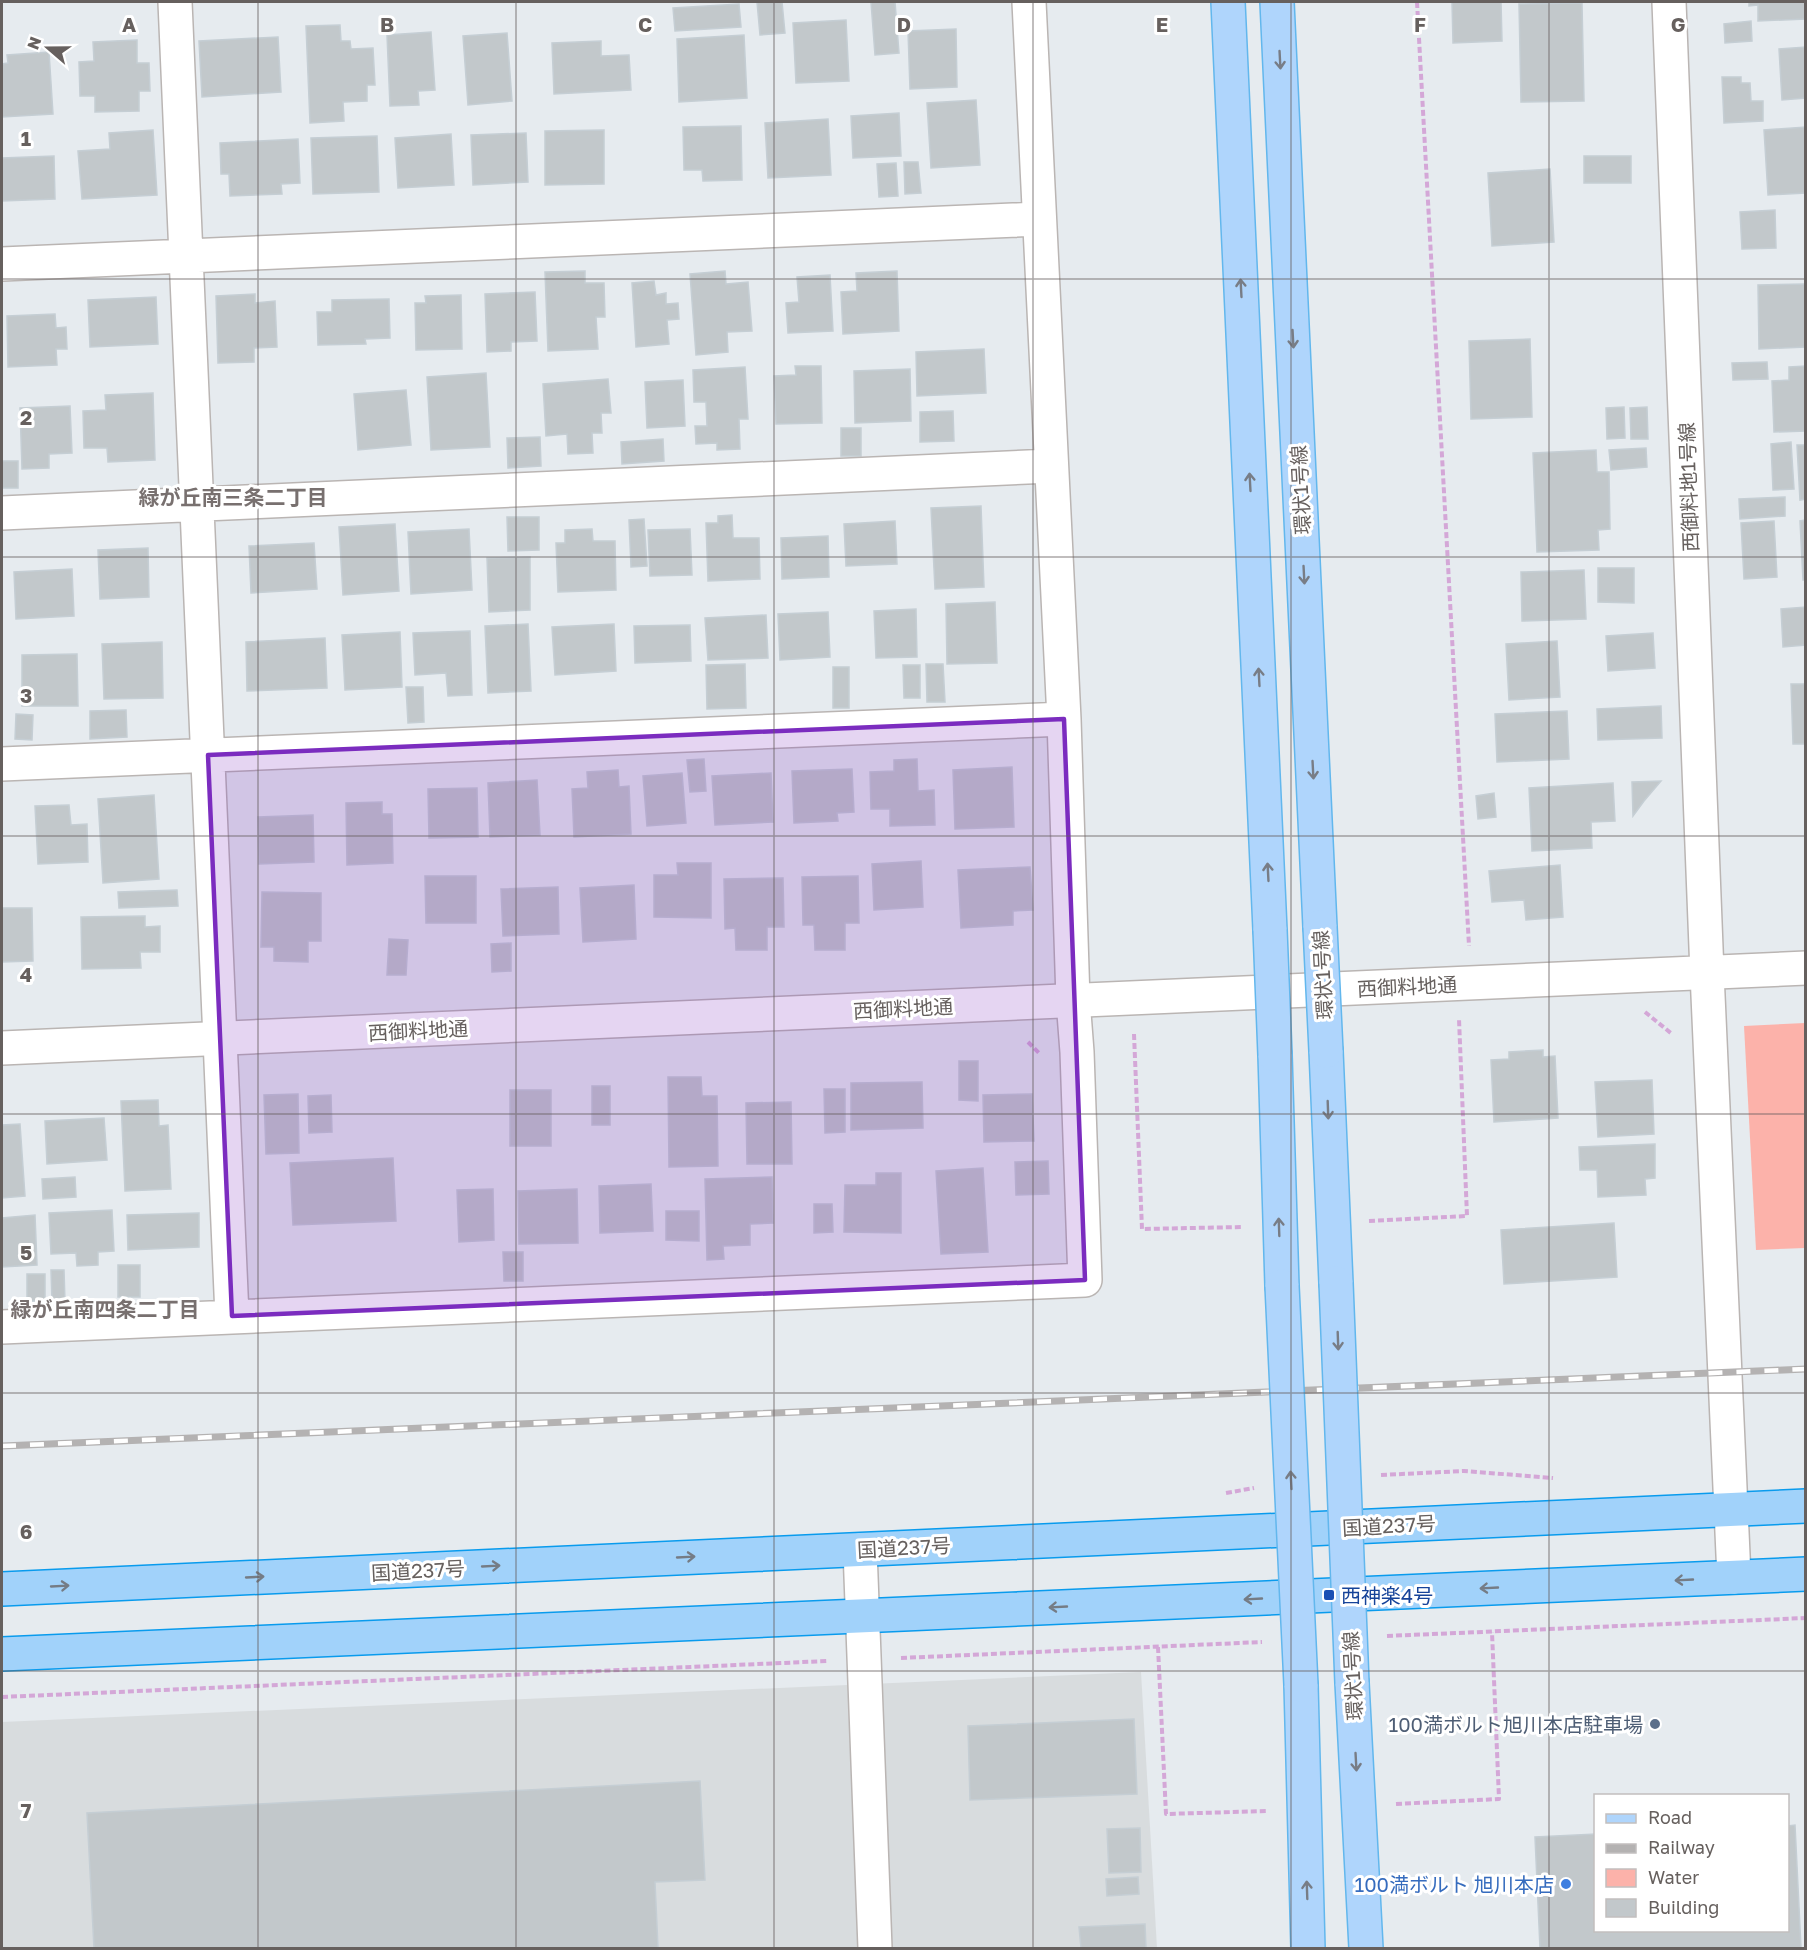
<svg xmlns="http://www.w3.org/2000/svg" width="1807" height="1950" viewBox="0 0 1807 1950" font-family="'Golos Text','Noto Sans JP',sans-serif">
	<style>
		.industrial { fill: #d8dcde }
		.water { fill: #fcb2aa }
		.building { fill: #c2c8cb; stroke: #c5ced4; stroke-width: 1.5 }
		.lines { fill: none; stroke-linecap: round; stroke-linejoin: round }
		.minor-casing { stroke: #bab5b3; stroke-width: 36 }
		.tertiary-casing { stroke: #bab5b3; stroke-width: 36 }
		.primary-casing { stroke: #62b7ed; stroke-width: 36 }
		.trunk-casing { stroke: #099bed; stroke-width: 36 }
		.path { stroke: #d4a7d7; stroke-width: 4; stroke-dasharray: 6 3; stroke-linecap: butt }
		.minor { stroke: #fff; stroke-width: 33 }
		.tertiary { stroke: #fff; stroke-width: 33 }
		.primary { stroke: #afd5fc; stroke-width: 33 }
		.trunk { stroke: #a1d2fa; stroke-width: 33 }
		.rail-casing { stroke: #b4b2b2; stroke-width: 7 }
		.rail { stroke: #fff; stroke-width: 4.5; stroke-dasharray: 14; stroke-linecap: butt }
		.primary-bridge-casing { stroke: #62b7ed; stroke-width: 36; stroke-linecap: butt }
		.primary-bridge { stroke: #afd5fc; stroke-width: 33 }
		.oneway { stroke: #787d86 }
		.oneway2 { stroke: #757c85 }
		.marked { fill: #7b2cbf; fill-opacity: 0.2; stroke: #7b2cbf; stroke-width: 4.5; stroke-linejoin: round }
		.grid { fill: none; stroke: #66605e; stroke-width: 1.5; stroke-opacity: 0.55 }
		.transit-dot { fill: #1a4fb4; stroke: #fff; stroke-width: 2 }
		.service-dot { fill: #5c6f8a; stroke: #fff; stroke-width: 2 }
		.shop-dot { fill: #3f7fe0; stroke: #fff; stroke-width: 2 }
		.labels { text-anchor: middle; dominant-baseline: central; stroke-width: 6; stroke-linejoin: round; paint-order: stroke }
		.street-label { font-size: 20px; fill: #66605e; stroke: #fff }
		.transit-label { font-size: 20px; fill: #164399; stroke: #fff; text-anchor: start }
		.service-label { font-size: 20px; fill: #4e5e75; stroke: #fff; text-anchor: end }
		.shop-label { font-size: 20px; fill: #366cbe; stroke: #fff; text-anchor: end }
		.neighbourhood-label { font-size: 21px; font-weight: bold; fill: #78706f; stroke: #fff }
		.grid-label { font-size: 20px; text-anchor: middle; font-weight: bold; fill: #66605e; stroke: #fff; stroke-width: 6; stroke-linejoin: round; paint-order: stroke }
	</style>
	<rect width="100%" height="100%" fill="#e6ebef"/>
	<path class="industrial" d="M1141 1672 1157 1948H2V1722Z"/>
	<path class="water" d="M1805 1023V1248L1756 1250 1744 1026Z"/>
	<path class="building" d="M757 2H782L785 33 760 35Z
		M871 2H895L899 53 875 55Z
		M1452 2H1501L1502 41 1453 43Z
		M1749 2H1806V19L1758 21V5L1749 6Z
		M1582 3 1584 101 1521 102 1519 4Z
		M739 4 741 27 675 31 673 8Z
		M846 20 849 81 796 83 793 23Z
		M1751 21 1752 41 1725 43 1724 24Z
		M340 25 341 41H350L351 49 373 48 375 85H367V101L343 102 344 121 310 123 306 26Z
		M956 29 957 87 910 89 908 31Z
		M431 32 435 90 418 91 419 105 390 106 387 35Z
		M507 33 512 101 468 105 463 36Z
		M744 35 747 98 679 102 677 39Z
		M278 37 281 92 202 97 199 41Z
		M137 40V63H149L150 91H139V111L95 112V96H80L79 62 94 61 93 42Z
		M601 41V56L629 55 631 90 554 94 552 43Z
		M1806 47V98L1782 100 1779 49Z
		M49 52 53 114 2 117V64L8 63 7 55Z
		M1722 77H1741V83H1750L1751 101H1763V121L1724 123Z
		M976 100 980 165 931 168 927 103Z
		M899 113 901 156 853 158 851 116Z
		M828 119 831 175 768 178 765 123Z
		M741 126 742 180 703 181 702 170H684L683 127Z
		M1806 127V193L1768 195 1764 130Z
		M153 130 157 195 82 199 78 151 110 149 109 133Z
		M604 130V184L545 185V131Z
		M526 133 528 182 473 185 471 135Z
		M451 134 454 185 398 188 395 138Z
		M377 136 379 192 313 194 311 138Z
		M298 139 300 183 281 184 282 194 230 196 229 174H221L220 143Z
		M54 156 55 199 2 201V158Z
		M1584 156H1631V183H1584Z
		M904 162H918L921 193 905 194Z
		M896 163 898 196 879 197 877 164Z
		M1550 169 1554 242 1492 246 1488 173Z
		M1775 210 1776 248 1742 249 1740 212Z
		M585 271V283H604L605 317H596L598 349 548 351 545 272Z
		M725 271 726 284 748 282 752 331 727 332 728 352 696 355 690 274Z
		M897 271 899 331 843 334 841 292 857 291 856 273Z
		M830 275 833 331 788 333 786 303 799 302 797 277Z
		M654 281 656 295 666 293V304L678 303 679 319 667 320 669 344 636 347 632 283Z
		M1806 284V347L1759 349 1758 285Z
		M535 292 537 341 511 342V351L487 352 485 294Z
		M255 294V303L275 301 277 347 254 348V362L218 363 216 296Z
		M461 295 462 349 416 350 415 303H426L425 296Z
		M156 297 158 344 90 347 88 300Z
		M389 299 390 338 365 339 366 344 318 345 317 312H332V300Z
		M55 314 56 328 66 327 67 349H56L57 365 8 367 7 316Z
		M1530 339 1532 417 1471 419 1469 341Z
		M984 349 986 393 917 396 916 352Z
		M1767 362 1768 379 1733 380 1732 363Z
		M795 366H821L822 423 776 424 774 376 796 375Z
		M1806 366V431L1774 432 1772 381 1789 380V367Z
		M745 367 748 419H739L740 449 717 450V443L696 444 695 426H707L706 402H694L693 370Z
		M910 369 911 421 855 423 854 371Z
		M486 373 490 447 431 450 427 377Z
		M608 379 611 413H601L602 433H592L593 453 568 454 567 434 546 436 543 384Z
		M683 380 685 426 647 428 645 382Z
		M406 390 411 445 358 450 354 394Z
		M153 393 155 460 108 462 107 448H84L83 411 106 410 105 395Z
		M70 406 72 453 49 454V468L22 469 20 408Z
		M1624 407 1625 438 1607 439 1606 408Z
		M1647 407 1648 439H1631L1630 408Z
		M953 411 954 441 920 442V412Z
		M841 428H861V456H841Z
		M540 437 541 466 508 468 507 438Z
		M663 439 664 461 622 464 621 442Z
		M1791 442 1794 489 1773 490 1771 444Z
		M1797 445H1806V499L1800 500Z
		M1646 448 1647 467 1611 470 1609 450Z
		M1596 450 1597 472H1609L1610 529 1598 530 1599 550 1537 552 1533 453Z
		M2 461H18V488H2Z
		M1785 497V516L1740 519 1739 499Z
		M981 506 984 587 935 589 931 508Z
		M732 515 733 538H759L760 579 708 581 706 523H718V516Z
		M507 517H539V550L508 551Z
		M644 519 647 566 631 567 629 520Z
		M1806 520V580H1803L1800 521Z
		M895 521 897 564 846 566 844 524Z
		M1774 521 1777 577 1744 579 1741 523Z
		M395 524 399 591 343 595 339 527Z
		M469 529 472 590 411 594 408 532Z
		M592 529 593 541H615L616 590 558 592 556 543H565V530Z
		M690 529 692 575 650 576 648 530Z
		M828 536 829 577 782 579 781 538Z
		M314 543 317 589 251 593 249 546Z
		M148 548 149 597 100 599 98 550Z
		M530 557V610L489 612 487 558Z
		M1598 568H1634V603L1598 602Z
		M72 569 74 616 16 619 14 572Z
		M1584 570 1586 619 1522 621 1521 572Z
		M995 602 997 663 947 664 946 604Z
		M1806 607V645L1783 647 1781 609Z
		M916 609 917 657 876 658 874 611Z
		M828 612 830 657 780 660 778 614Z
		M766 615 768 658 708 660 705 618Z
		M528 624 531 691 488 693 485 626Z
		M614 624 616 671 555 675 552 627Z
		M690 625 691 661 635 663 634 626Z
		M470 631 472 695 448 696 446 673 415 675 413 633Z
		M400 632 402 687 345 690 342 635Z
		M1653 633 1655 668 1608 671 1606 636Z
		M325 638 327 688 247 691 246 642Z
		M1557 641 1560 697 1509 700 1506 644Z
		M162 642 163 698 104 699 102 644Z
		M77 654 78 706H22V655Z
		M745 664 746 708 707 709 706 665Z
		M926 664H943L945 702H927Z
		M903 665H920V698H904Z
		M833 667H849V708H833Z
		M1791 684H1806V744H1793Z
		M406 687H423L424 722 408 723Z
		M1661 706 1662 738 1598 740 1597 709Z
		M126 710 127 737 90 739V711Z
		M1567 711 1569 759 1497 762 1495 714Z
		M16 714 33 715 32 740 15 739Z
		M704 759 706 791 690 792 687 760Z
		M917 759 918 791 934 790 935 825 890 826V809H871L870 772 894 771V760Z
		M1012 767 1014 827 955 829 953 770Z
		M852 769 854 812 837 813 838 821 794 823 792 771Z
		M618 770 619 787 629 786 631 834 574 837 572 789 588 788 587 772Z
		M682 773 686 823 647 826 643 776Z
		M771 773 773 822 715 825 712 776Z
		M537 780 540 835 490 837 488 783Z
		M1661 781 1644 801 1633 816 1632 782Z
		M1613 783 1615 821 1591 822 1592 848 1532 851 1529 788Z
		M477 788 478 837 429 838 428 789Z
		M1494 793 1496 817 1478 819 1476 796Z
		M154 795 159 879 103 883 98 799Z
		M382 802V814H392L393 863 347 865 346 803Z
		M69 805 71 825 87 824 88 862 38 864 35 806Z
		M313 815 314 862 259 864 258 817Z
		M921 861 923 907 874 910 872 864Z
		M677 863H711V918L654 917V875H678Z
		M1560 865 1563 917 1526 920 1524 900 1492 902 1489 871Z
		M1030 867 1033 910 1013 911V925L961 928 958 870Z
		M425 876H476V923H426Z
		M858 876 859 923H845V950H815L814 925H803L802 877Z
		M783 878 784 927H767V950H736L735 928 725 929 724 879Z
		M634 885 636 939 583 942 580 888Z
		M558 887 559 934 503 936 501 889Z
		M177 890 178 906 119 908 118 892Z
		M262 892 321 893V941H308V962L274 961V947H261Z
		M2 908H32L33 961 2 962Z
		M145 916V927L160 926V952H140L141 968 82 969 81 917Z
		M389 939 408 940 406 975H387Z
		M511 943V971L492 972 491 944Z
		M1543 1050V1057L1555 1056 1558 1118 1494 1122 1491 1060 1509 1059V1052Z
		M959 1061H978V1101L959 1100Z
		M668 1077H701L702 1096H717L718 1166 669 1167Z
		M1652 1080 1654 1134 1598 1137 1595 1082Z
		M922 1082 923 1128 851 1130V1083Z
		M592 1086H610V1125H592Z
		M824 1089H845V1132L825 1133Z
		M510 1090H551V1146H510Z
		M298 1094 299 1153 266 1154 264 1095Z
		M1032 1094 1034 1141 984 1142 983 1095Z
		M331 1095 332 1132 309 1133 308 1096Z
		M158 1100 159 1126 168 1125 171 1189 125 1191 121 1101Z
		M791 1102 792 1164H747L746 1103Z
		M104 1118 107 1160 47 1164 45 1121Z
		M20 1124 25 1196 2 1198V1125Z
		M1655 1144V1178L1645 1179 1646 1195 1598 1197 1597 1170H1580L1579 1147Z
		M393 1158 396 1221 293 1225 290 1163Z
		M1048 1161 1049 1194 1016 1195 1015 1162Z
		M983 1168 988 1252 941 1254 936 1171Z
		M876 1173H901V1233L844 1232 845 1185H876Z
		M75 1177 76 1197 43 1199 42 1179Z
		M772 1177 773 1223 750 1224V1245L723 1246 724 1259 707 1260 705 1179Z
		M651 1184 653 1231 600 1233 599 1186Z
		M493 1189 494 1240 459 1242 457 1190Z
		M577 1189 578 1243 519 1244 518 1191Z
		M814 1204H832L833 1232 814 1233Z
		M112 1210 114 1251 98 1252V1265L77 1266 76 1253 51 1254 49 1213Z
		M666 1211H699V1241L666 1240Z
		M199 1213V1247L128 1250 127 1215Z
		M35 1215 37 1265 2 1267V1218Z
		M1614 1223 1617 1277 1504 1284 1501 1230Z
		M503 1252H523V1281H504Z
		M118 1265H140V1297H118Z
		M51 1270H64L65 1302H52Z
		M27 1274H45V1301H27Z
		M1134 1719 1137 1794 970 1800 968 1726Z
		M700 1781 705 1880 655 1882 658 1948H94L87 1813Z
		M1795 1825 1801 1948H1540L1535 1837 1596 1834V1930H1788V1826Z
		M1140 1828 1141 1872 1109 1873 1107 1829Z
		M1138 1877 1139 1894 1107 1896 1106 1879Z
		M1145 1924 1146 1948H1081L1079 1927Z"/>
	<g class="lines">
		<defs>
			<path id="minor" d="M175 2 232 1316
				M2 264 1038 219
				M2 513 1051 466
				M2 764 1064 719
				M1707 973 1734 1577
				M2 1327 1085 1280 1077 1052 1073 1000 1064 719 1029 2
				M860 1550 875 1948"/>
			<path id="tertiary" d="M1669 2 1707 973
				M2 1048 1806 968"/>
			<path id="primary" d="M1228 2 1270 930
				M1277 2 1320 927
				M1326 1051 1336 1283
				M1275 1055 1282 1286
				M1352 1683 1366 1948
				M1301 1685 1308 1948"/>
			<path id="trunk" d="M2 1589 1806 1506
				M2 1654 1806 1574"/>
		</defs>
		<use href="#minor" class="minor-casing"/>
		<use href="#tertiary" class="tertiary-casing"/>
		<use href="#primary" class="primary-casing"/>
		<use href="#trunk" class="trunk-casing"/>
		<path class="path" d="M1417 2 1469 946
			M1645 1012 1672 1034
			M1134 1034 1142 1229 1242 1227
			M1028 1042 1039 1053
			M1369 1221 1467 1216 1459 1019
			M1381 1475 1464 1471 1553 1478
			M1226 1493 1254 1488
			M1387 1636 1806 1618
			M1158 1647 1166 1814 1268 1811
			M901 1658 1262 1642
			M2 1697 828 1661
			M1396 1804 1499 1799 1492 1632"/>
		<use href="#minor" class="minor"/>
		<use href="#tertiary" class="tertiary"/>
		<use href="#primary" class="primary"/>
		<use href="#trunk" class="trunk"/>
		<defs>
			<path id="rail" d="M2 1446 1806 1369"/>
		</defs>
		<use href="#rail" class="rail-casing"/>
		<use href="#rail" class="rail"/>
		<defs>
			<path id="primary-bridge" d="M1320 927 1326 1051
				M1270 930 1275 1055
				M1336 1283 1352 1683
				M1282 1286 1301 1685"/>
		</defs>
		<use href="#primary-bridge" class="primary-bridge-casing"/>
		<use href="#primary-bridge" class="primary-bridge"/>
	</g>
	<defs><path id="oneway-shaft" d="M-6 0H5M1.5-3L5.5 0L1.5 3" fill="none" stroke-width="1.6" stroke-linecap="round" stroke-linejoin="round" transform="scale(1.5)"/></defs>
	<g class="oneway">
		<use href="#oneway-shaft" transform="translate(1280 60) rotate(87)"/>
		<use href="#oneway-shaft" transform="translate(1241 288) rotate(-93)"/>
		<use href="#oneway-shaft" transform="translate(1293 339) rotate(87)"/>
		<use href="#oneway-shaft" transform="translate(1250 482) rotate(-93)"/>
		<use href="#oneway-shaft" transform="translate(1304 575) rotate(87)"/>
		<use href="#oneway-shaft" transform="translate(1259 677) rotate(-93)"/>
		<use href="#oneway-shaft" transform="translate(1313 770) rotate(87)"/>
		<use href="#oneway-shaft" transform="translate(1268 872) rotate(-93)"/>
		<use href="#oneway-shaft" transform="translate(1328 1110) rotate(88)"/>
		<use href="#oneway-shaft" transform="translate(1279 1227) rotate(-92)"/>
		<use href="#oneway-shaft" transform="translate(1338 1341) rotate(88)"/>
		<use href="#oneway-shaft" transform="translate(1291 1480) rotate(-93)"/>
		<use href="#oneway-shaft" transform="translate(1356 1762) rotate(87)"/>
		<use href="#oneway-shaft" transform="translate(1307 1890) rotate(-92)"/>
	</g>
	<g class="oneway2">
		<use href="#oneway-shaft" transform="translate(686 1557) rotate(-3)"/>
		<use href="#oneway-shaft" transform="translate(491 1566) rotate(-3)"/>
		<use href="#oneway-shaft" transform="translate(255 1577) rotate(-3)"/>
		<use href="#oneway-shaft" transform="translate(1684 1580) rotate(177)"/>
		<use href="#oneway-shaft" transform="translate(60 1586) rotate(-3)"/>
		<use href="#oneway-shaft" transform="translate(1489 1588) rotate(177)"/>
		<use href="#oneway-shaft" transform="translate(1253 1599) rotate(177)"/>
		<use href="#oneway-shaft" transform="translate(1058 1607) rotate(177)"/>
	</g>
	<path class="marked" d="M1064 719 1085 1280 232 1316 208 755Z"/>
	<path class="grid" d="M258 2V1948M516 2V1948M774 2V1948M1033 2V1948M1291 2V1948M1549 2V1948M2 279H1806M2 557H1806M2 836H1806M2 1114H1806M2 1393H1806M2 1671H1806"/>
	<rect class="transit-dot" x="1323" y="1589" width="12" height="12" rx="3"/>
	<circle class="service-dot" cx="1655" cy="1724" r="6"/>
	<circle class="shop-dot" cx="1566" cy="1884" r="6"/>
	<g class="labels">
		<g class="street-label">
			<text transform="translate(1688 487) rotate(-92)">西御料地1号線</text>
			<text transform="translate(1300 490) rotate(-93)">環状1号線</text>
			<text transform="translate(1322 975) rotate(-93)">環状1号線</text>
			<text transform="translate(1407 986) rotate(-3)">西御料地通</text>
			<text transform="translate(903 1008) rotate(-3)">西御料地通</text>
			<text transform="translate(418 1030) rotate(-3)">西御料地通</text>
			<text transform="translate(1389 1525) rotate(-3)">国道237号</text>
			<text transform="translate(904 1547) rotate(-3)">国道237号</text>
			<text transform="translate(418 1570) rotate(-3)">国道237号</text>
			<text transform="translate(1352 1676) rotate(-93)">環状1号線</text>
		</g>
		<g class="transit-label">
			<text x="1341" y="1595">西神楽4号</text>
		</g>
		<g class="service-label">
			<text x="1643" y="1724">100満ボルト旭川本店駐車場</text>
		</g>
		<g class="shop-label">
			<text x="1554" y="1884">100満ボルト 旭川本店</text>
		</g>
		<g class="neighbourhood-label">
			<text x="233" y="497">緑が丘南三条二丁目</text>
			<text x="105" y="1309">緑が丘南四条二丁目</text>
		</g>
	</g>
	<g class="grid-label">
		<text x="129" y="32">A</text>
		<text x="387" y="32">B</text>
		<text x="645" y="32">C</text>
		<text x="904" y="32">D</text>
		<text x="1162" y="32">E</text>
		<text x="1420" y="32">F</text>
		<text x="1678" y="32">G</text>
		<text x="26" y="146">1</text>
		<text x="26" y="425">2</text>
		<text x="26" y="703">3</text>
		<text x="26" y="982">4</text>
		<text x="26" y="1260">5</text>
		<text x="26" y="1539">6</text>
		<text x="26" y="1818">7</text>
	</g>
	<rect width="1807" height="1950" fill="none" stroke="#66605e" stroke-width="6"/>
	<rect x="1594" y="1794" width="195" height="138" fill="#ffffff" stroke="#c2bfbf" stroke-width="1.5"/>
	<rect x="1606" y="1814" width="30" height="9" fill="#afd5fc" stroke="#c2bfbf" stroke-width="1.5"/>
	<text x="1648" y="1824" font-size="18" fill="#66605e">Road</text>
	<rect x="1606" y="1844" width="30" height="9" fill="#b4b2b2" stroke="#c2bfbf" stroke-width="1.5"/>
	<text x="1648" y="1854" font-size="18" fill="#66605e">Railway</text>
	<rect x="1606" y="1869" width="30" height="18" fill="#fcb2aa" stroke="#c2bfbf" stroke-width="1.5"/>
	<text x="1648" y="1884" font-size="18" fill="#66605e">Water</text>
	<rect x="1606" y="1899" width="30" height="18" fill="#c2c8cb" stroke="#c2bfbf" stroke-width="1.5"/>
	<text x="1648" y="1914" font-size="18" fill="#66605e">Building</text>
	<g transform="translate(48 48) rotate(290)" stroke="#ffffff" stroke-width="4.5" paint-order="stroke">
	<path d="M0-4.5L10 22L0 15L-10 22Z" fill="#66605e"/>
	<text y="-9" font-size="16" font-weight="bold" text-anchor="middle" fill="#66605e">N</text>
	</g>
</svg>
